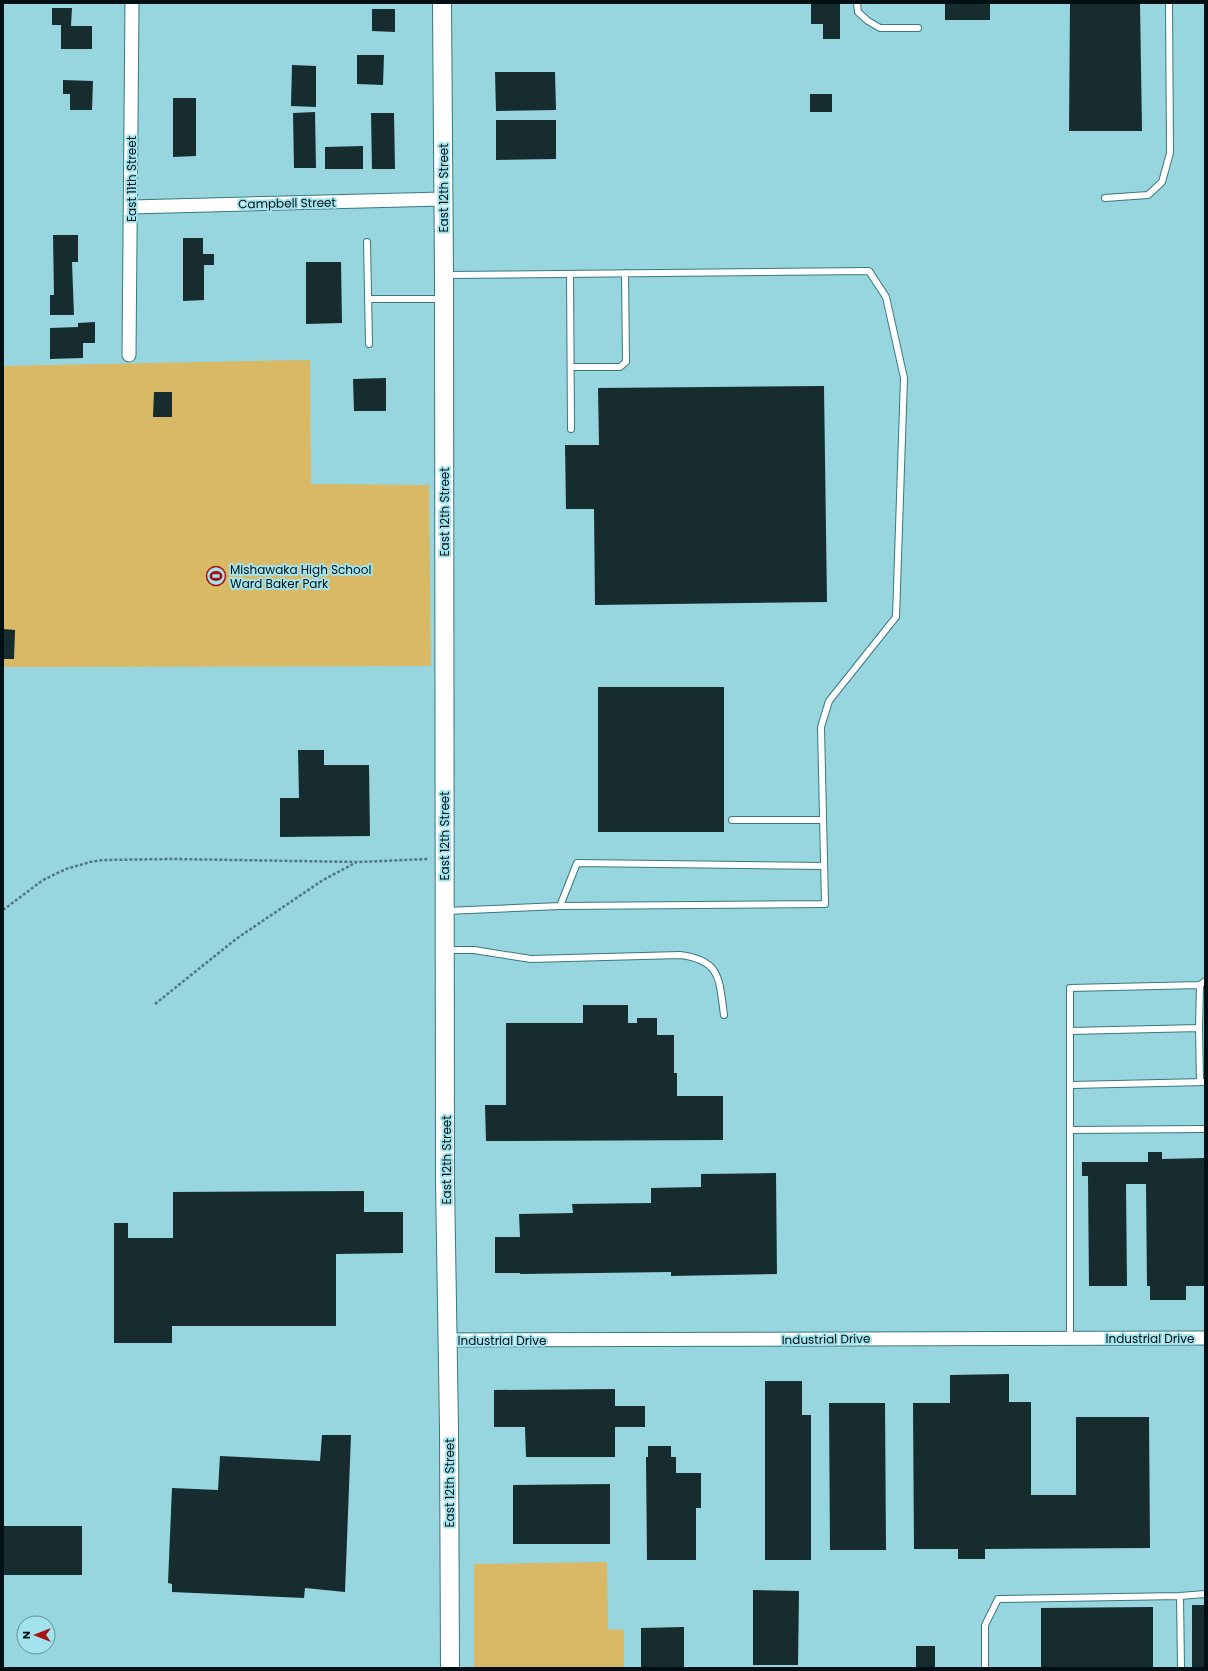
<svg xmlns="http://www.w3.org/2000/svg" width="1208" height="1671" viewBox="0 0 1208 1671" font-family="Poppins,sans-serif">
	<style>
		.green { fill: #d9b866 }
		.building { fill: #172c2f }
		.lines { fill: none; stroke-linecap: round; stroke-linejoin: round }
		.lane-casing { stroke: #3a7881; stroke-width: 8 }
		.street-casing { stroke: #3a7881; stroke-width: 15 }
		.secondary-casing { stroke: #3a7881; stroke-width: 20 }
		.path { stroke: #50787f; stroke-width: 2.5; stroke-dasharray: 3 2; stroke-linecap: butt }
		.lane { stroke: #fff; stroke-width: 6 }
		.street { stroke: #fff; stroke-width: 13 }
		.secondary { stroke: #fff; stroke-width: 18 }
		.labels { text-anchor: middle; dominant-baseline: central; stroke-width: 4; stroke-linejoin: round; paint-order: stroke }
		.street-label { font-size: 12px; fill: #001014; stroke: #a3e3ed }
		.poi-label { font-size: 12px; fill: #001014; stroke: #a3e3ed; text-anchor: start }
	</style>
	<rect width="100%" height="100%" fill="#97d5df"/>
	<path class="green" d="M310 360 311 484 429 485 431 666 3 667V366Z
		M607 1562 608 1629 624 1630V1668H474V1564Z"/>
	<path class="building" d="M811 3H840V39H823V24H811Z
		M945 3H990V20H945Z
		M1070 3H1140L1142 131H1069Z
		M52 8H72L71 26H92V49H61V25H52Z
		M372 9H395V32L372 31Z
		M357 55H384L383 85 357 84Z
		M292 65 316 66V107L291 106Z
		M495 72H555L556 110 496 111Z
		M63 80 93 81 92 110H70V94H63Z
		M810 94H832V112H810Z
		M173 98H196V156L173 157Z
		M315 112 316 168H294L293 113Z
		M371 113H394L395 169H372Z
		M496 120H556V159L496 160Z
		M363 146V169H325V147Z
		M53 235H78V262H72L74 315H50V295H54Z
		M183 238H203V254H214V265H204V300L183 301Z
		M306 262H341L342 323 306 324Z
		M95 322V343H83V358L50 359V328L78 327V323Z
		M386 378V411H354L353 379Z
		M824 386 827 602 595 605 594 509H566L565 445H599L598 388Z
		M154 392H172V417H153Z
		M3 629 15 630 14 659H3Z
		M598 687H724V832H598Z
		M298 750H324V765H369L370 836 280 837V798H299Z
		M583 1005H628V1023H637V1018H657V1035H674V1073H677V1096H723V1140L486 1141 485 1105H506V1023H583Z
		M1148 1152H1162V1159L1205 1158V1286H1186V1300H1150V1286H1147L1146 1184H1126L1127 1286H1089L1088 1176H1082V1162H1148Z
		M776 1173 777 1274 671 1276V1272L520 1274V1273H495V1237H520L519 1214 573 1213 572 1204 651 1203V1188L701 1187V1174Z
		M364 1191V1212H403V1253L336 1254V1326H172V1343H114V1223H128V1238H173V1192Z
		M1009 1374V1402H1031V1495H1076V1417H1149L1150 1548 985 1549V1559H958V1549H914L913 1403H950V1375Z
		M765 1381H802V1415H811V1560H765Z
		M615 1389V1406H645V1427H615V1457H526L525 1427H494V1390Z
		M829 1403H885L886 1550H830Z
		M322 1435H351L345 1592 305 1588 304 1598 172 1592V1584L168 1583 172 1488 218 1490 220 1456 320 1461Z
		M648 1446H671V1457H676V1473H701V1508H696V1560H647L646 1457H648Z
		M610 1484V1544H513V1485Z
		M3 1526H82V1575H3Z
		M753 1590 799 1591 798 1665H753Z
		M1192 1605H1205V1668H1192Z
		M1153 1607V1668H1041V1608Z
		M684 1627V1668H641V1628Z
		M916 1646H935V1668H916Z"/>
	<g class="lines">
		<defs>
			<path id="lane" d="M857 3 858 12 868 21 880 28H918
				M1105 198 1148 195 1162 182 1170 153 1169 3
				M367 242 369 344
				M570 274 571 429
				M446 275 869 271 886 297 904 378 896 617 829 701 821 727 825 904 560 906
				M369 299H443
				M571 367H620L626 362 625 273
				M732 820H823
				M446 911 560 906 577 863 824 866
				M447 950H474L531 959 680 955C721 960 719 979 724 1015
				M1199 1028 1200 985 1205 981
				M1070 1031V988L1200 985
				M1071 1085 1205 1082
				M1070 1130 1205 1129
				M1070 1338V1031L1199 1028 1200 1082
				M985 1668V1625L998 1599 1180 1596
				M1181 1668 1180 1596 1205 1594"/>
			<path id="street" d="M131 207 443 199
				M129 355 132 3
				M447 1340 1205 1338"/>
			<path id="secondary" d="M442 3 444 275 445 1181 449 1428 450 1668"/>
		</defs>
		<use href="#lane" class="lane-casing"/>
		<use href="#street" class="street-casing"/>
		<use href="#secondary" class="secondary-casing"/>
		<path class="path" d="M3 910 43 880 66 869 90 862 103 860 173 859 359 862 428 859
			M155 1004 236 939 323 880 357 862"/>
		<use href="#lane" class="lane"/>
		<use href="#street" class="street"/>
		<use href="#secondary" class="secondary"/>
	</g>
	<defs>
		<symbol id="stadium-ring" viewBox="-11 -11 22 22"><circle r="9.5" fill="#a3e3ed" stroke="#a71211" stroke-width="1.5"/><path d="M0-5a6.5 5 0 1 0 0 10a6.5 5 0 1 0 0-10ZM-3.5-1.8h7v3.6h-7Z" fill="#a71211"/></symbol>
	</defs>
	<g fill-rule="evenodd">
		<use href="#stadium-ring" x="205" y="565" width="22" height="22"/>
	</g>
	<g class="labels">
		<g class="street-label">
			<text transform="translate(131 179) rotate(-90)">East 11th Street</text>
			<text transform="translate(443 188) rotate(-90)">East 12th Street</text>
			<text transform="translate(287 203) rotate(-1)">Campbell Street</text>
			<text transform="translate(444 512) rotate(-90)">East 12th Street</text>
			<text transform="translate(444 836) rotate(-90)">East 12th Street</text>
			<text transform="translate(446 1160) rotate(-90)">East 12th Street</text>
			<text x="1150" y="1338">Industrial Drive</text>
			<text transform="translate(826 1339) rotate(-1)">Industrial Drive</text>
			<text x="502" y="1340">Industrial Drive</text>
			<text transform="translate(449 1483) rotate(-90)">East 12th Street</text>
		</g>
		<g class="poi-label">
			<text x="230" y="569">Mishawaka High School<tspan x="230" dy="14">Ward Baker Park</tspan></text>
		</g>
	</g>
	<rect width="1208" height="1671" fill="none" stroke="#001014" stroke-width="8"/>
	<g transform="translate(36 1635) rotate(270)"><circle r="19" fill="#a3e3ed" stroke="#628f96"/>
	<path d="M0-3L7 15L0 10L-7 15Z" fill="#a71211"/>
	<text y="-6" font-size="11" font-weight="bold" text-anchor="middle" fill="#001014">N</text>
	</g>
</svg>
